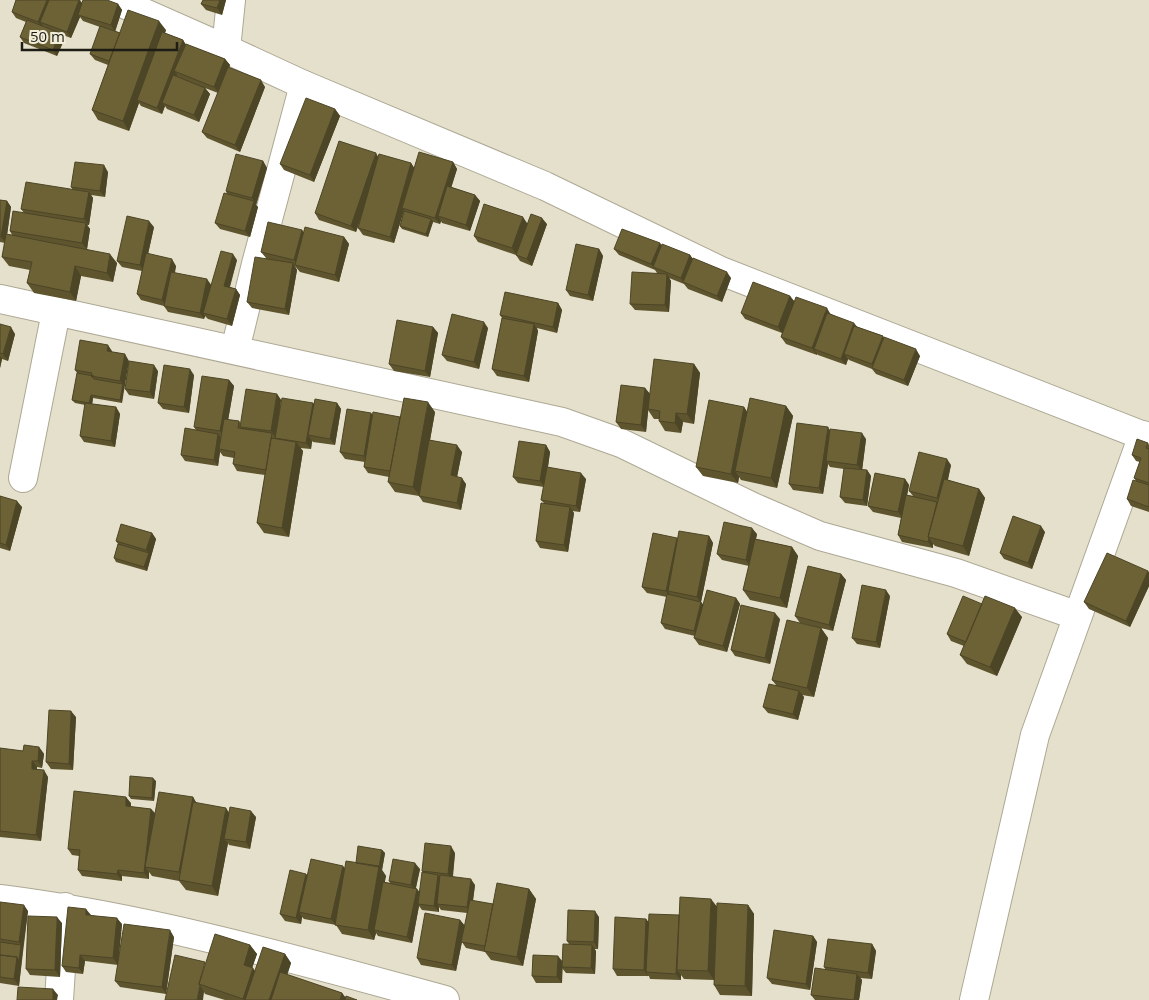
<svg xmlns="http://www.w3.org/2000/svg" width="1149" height="1000" viewBox="0 0 1149 1000" font-family="'Open Sans',sans-serif">
	<style>
		.lines { fill: none; stroke-linecap: round; stroke-linejoin: round }
		.minor-casing { stroke: #ada894; stroke-width: 30 }
		.major-casing { stroke: #ada894; stroke-width: 30 }
		.minor { stroke: #fff; stroke-width: 28 }
		.major { stroke: #fff; stroke-width: 28 }
		.wall { fill: #5e542e }
		.shaded-wall { fill: #4c4526 }
		.building { fill: #6d6236; stroke: #4c4526 }
	</style>
	<rect width="100%" height="100%" fill="#e5e0cb"/>
	<g class="lines">
		<defs>
			<path id="minor" d="M115 0 226 49
				M0 299 562 422 621 443 753 507 820 536 956 573 1078 616
				M235 350 256 264 304 85
				M23 478 56 312
				M0 899C151 918 298 960 445 1000
				M59 1000 65 907
				M974 1000 1035 735 1143 435"/>
			<path id="major" d="M231 0 226 49 304 85 545 186 721 271 1149 438"/>
		</defs>
		<use href="#minor" class="minor-casing"/>
		<use href="#major" class="major-casing"/>
		<use href="#minor" class="minor"/>
		<use href="#major" class="major"/>
	</g>
	<path class="wall" d="M16 0H80L82 3 118 4 122 10 115 31 120 33 166 30 165 33 183 40 185 44 225 59 230 65 229 68 265 87 240 152 207 138 202 132 218 93 205 88 210 94 199 122 167 109 165 106 162 114 141 106 139 103 129 131 98 120 92 110 108 65 95 60 90 54 100 27 83 21 80 17 71 38 60 34 64 40 57 56 24 43 20 37 26 22 16 18 12 12Z
		M203 0H226L222 15 206 10 201 4Z
		M335 109 340 116 314 182 284 170 280 164Z
		M378 157 411 163 414 168 453 162 457 169 451 187 475 195 480 201 470 231 442 223 441 221 440 224 433 222 428 237 402 229 400 226 404 211V210L394 243 363 235 358 228 365 206 356 232 319 220 315 213Z
		M263 161 267 168 256 205 258 207 250 237 220 229 215 223 227 194 226 191Z
		M108 172 105 197 91 195 93 198 89 225H87L90 229 87 249 117 263 113 282 81 276 76 301 34 293 27 283 30 270 9 266 2 257 5 243 0 242V200L7 201 11 207 7 234 12 235 10 231 24 213 21 209 73 190 71 187Z
		M527 223 547 224 532 266 520 261 516 255 478 242 474 236Z
		M154 227 148 254 176 266 175 273 211 285 237 260 230 287 236 289 240 295 232 326 208 319 205 316 204 319 168 312 164 306 141 300 137 294 142 271 122 267 117 261Z
		M302 230 304 233 344 237 349 244 339 282 300 272 294 265 297 270 289 315 252 308 247 302 266 258 261 252Z
		M660 243 661 246 690 255 693 259 731 278 722 302 688 289 684 284 669 278 671 281 669 312 635 310 630 304 660 274 657 273 655 270 619 255 614 249Z
		M599 249 603 256 593 301 570 296 566 290Z
		M790 296 794 302 831 314 858 327 883 336V338L920 356 908 386 876 374 872 369 849 360 848 359 846 365 818 355 817 354V355L786 344 781 337 782 333 745 319 741 313Z
		M558 303 562 310 557 333 537 328 538 331 529 382 497 376 492 369 502 318 500 315Z
		M0 324 15 334 8 361 2 359 0 368Z
		M433 327 438 333 430 377 394 371 389 364Z
		M488 328 479 369 447 361 442 355Z
		M112 351V352L125 354 122 403 93 398 92 404 116 407 120 414 115 447 84 442 80 436 85 405 75 403 72 400 77 373 75 370Z
		M694 364 700 373 694 424 683 422 681 433 665 431 659 421V419H654L648 410 646 432 621 429 616 422 645 388 650 394Z
		M158 371 154 399 129 395 125 389Z
		M194 375 189 413 163 409 158 403Z
		M229 380 234 386 228 420 239 421 241 424 277 394 281 400 278 423 313 403 314 404 337 403 341 409 335 445 313 442 312 441 311 449 300 448 303 451 289 537 264 533 257 523 265 475 237 471 233 464 234 458 223 456 220 452 218 466 185 461 181 455 196 430 194 427Z
		M786 406 793 416 777 488 741 480 739 477 738 483 703 476 696 467 744 407 747 412Z
		M435 412 430 440 462 452 457 477 466 484 461 510 423 502 419 496 395 492 388 482 389 477 368 473 364 467 365 462 345 459 340 452 371 413 372 415 400 417Z
		M830 430 866 439 862 470H867L871 476 867 506 845 503 840 497 844 469 830 467 828 464 823 494 793 490 789 484Z
		M1148 443 1149 445V512L1131 506 1127 499 1136 481 1134 478 1140 462 1136 461 1132 455Z
		M546 445 550 452 548 467 586 479 580 512 572 511 574 513 568 552 540 548 536 541 544 503 541 500 544 487 518 483 513 477Z
		M951 465 948 480 979 489 985 498 969 556 935 546 933 544V548L902 542 898 535 901 518 873 512 868 506 905 479 909 485 907 495 913 496 909 491Z
		M0 496 22 507 10 551 0 548Z
		M1045 532 1032 569 1004 559 1000 553Z
		M152 533 156 539 147 571 116 562 114 558 118 544 116 541Z
		M757 534 756 539 792 547 798 556 787 608 750 600 743 590 749 566 722 560 717 554Z
		M709 536 713 543 701 602 703 605 736 598 740 604 727 652 699 645 694 638 695 636 665 629 661 623 667 597 647 593 642 587 678 539Z
		M1148 571 1149 573V586L1130 627 1089 609 1084 602Z
		M841 574 846 580 833 631 800 623 795 616Z
		M890 596 880 648 857 644 852 638Z
		M982 604 1022 617 997 676 967 664 960 655 964 646 951 641 947 634Z
		M780 619 770 664 735 656 731 650Z
		M821 628 828 638 814 697 802 695 804 697 798 720 768 713 763 707 776 685 772 680Z
		M76 717 73 770 51 769 46 762Z
		M39 747 44 754 42 768 37 767V770L48 777 41 841 0 837V748L23 751Z
		M156 781 154 801 131 799 129 796Z
		M193 797 196 803 229 813 256 817 250 849 229 845 228 843 218 896 186 890 179 881 152 876 149 872V879L122 876V881L82 876 78 870 79 856 72 855 68 849 131 803V807L151 809 155 813Z
		M382 850 385 853 382 870 386 876 384 882 390 883 389 881 420 869 416 888 419 892 423 873 422 871 455 853 453 877 475 885 473 901 493 904 529 889 536 899 523 966 491 960 485 952 466 948 462 942 456 971 421 965 417 958 460 920 465 926 467 913 441 910 439 907V912L422 910 419 906 412 943 378 936 376 933 374 940 342 934 336 925 304 919 302 917 301 924 285 921 280 914 306 874 307 876 345 868Z
		M0 902 28 911 19 986 0 983Z
		M748 905 754 914 752 996 720 995 714 985V980L684 979 681 975V980L650 979 649 976H617L613 969 646 919 648 922 716 906Z
		M91 915 122 924 118 965 85 961 83 974 66 972 62 966Z
		M599 917 598 949H594L596 951 595 974 566 973 562 968V983H536L532 976 562 961 569 944 567 941Z
		M62 923 60 977 30 975 26 969Z
		M813 936 817 942 810 990 772 984 767 978Z
		M174 937 166 994 120 987 115 981Z
		M872 944 876 951 872 979 860 978 862 980 859 1000H815L811 995 826 970 824 967Z
		M250 945 257 954 252 968 255 971 285 954 291 963 287 975 342 993 346 998 357 1000H225L205 994 204 992 165 1000Z"/>
	<path class="shaded-wall" d="M47 0H53L40 22 43 26 42 28 38 22Z
		M79 0 84 6 78 15 80 17 71 38 67 32Z
		M220 0H226L222 15 217 8Z
		M118 4 122 10 115 32 111 25Z
		M159 21 166 30 140 101 137 100 139 103 129 131 123 121Z
		M60 33 64 40 57 56 53 50Z
		M183 40 187 46 174 71 177 74 165 104 162 103 165 106 162 114 157 108Z
		M225 59 230 65 219 93 214 87Z
		M261 80 265 87 240 152 235 145Z
		M205 88 210 94 199 122 194 115Z
		M335 109 340 116 314 182 310 175Z
		M376 153 380 160 356 232 351 226Z
		M263 161 267 168 256 205 258 207 250 237 245 231 254 201 252 198Z
		M453 162 457 169 442 218 438 216 441 221 440 224 435 218Z
		M411 163 415 169 402 208 404 210 394 243 390 237Z
		M104 165 108 172 105 197 100 191Z
		M89 192 93 198 89 225 84 219Z
		M475 195 480 201 470 231 466 225Z
		M7 201 11 207 6 243 1 237Z
		M523 217 527 223 517 255 512 248Z
		M542 218 547 224 532 266 527 259Z
		M431 219 433 222 428 237 426 234Z
		M149 221 154 227 144 272 140 265Z
		M86 223 90 229 87 249 82 243Z
		M302 230 306 237 299 266 294 260Z
		M344 237 349 244 339 282 335 275Z
		M660 243 664 250 654 267 651 264Z
		M599 249 603 256 593 301 588 295Z
		M110 254 117 263 113 282 107 273Z
		M233 254 237 260 228 292 224 286Z
		M690 255 695 262 684 283 681 278Z
		M172 259 176 266 166 306 162 300Z
		M293 263 297 270 289 315 285 309Z
		M75 266 81 276 76 301 70 292Z
		M727 272 731 278 722 302 717 296Z
		M667 274 671 281 669 312 665 305Z
		M207 279 212 286 203 313 205 316 204 319 200 313Z
		M236 289 240 295 232 326 227 319Z
		M790 296 795 302 782 333 778 327Z
		M558 303 562 310 557 333 553 327Z
		M827 308 831 315 814 349 817 354V355L812 348Z
		M484 322 488 328 479 369 474 362Z
		M854 323 859 329 844 354 848 359 846 365 841 359Z
		M534 324 538 331 529 382 524 376Z
		M11 327 15 334 8 361 3 354Z
		M433 327 438 333 430 377 425 371Z
		M883 336 887 343 877 370 872 364Z
		M108 345 112 351 111 358 107 351Z
		M916 349 920 356 908 386 904 380Z
		M125 354 129 361 122 403 120 400 123 384 120 381Z
		M0 356 2 359 0 368Z
		M694 364 700 373 694 424 687 414Z
		M154 365 158 371 154 399 150 392Z
		M190 369 194 375 189 413 184 407Z
		M229 380 234 386 225 438 220 431Z
		M645 388 650 394 646 432 641 425Z
		M277 394 281 400 276 438 271 431Z
		M91 395 93 398 92 406 89 403Z
		M428 402 435 412 420 496 413 487Z
		M313 403 317 409 308 435 312 441 311 449 306 443Z
		M337 403 341 409 335 445 330 439Z
		M786 406 793 416 777 488 771 478Z
		M116 407 120 414 115 447 111 441Z
		M744 407 750 416 735 471 739 477 738 483 731 474Z
		M371 413 375 419 368 462 364 456Z
		M676 413 683 422 681 433 675 423Z
		M828 427 832 434 826 461 828 464 823 494 819 488Z
		M862 433 866 439 862 471 857 465Z
		M218 434 222 440 219 449 220 452 218 466 214 460Z
		M296 442 303 451 289 537 282 528Z
		M457 445 462 452 456 482 451 475Z
		M546 445 550 452 545 487 540 481Z
		M947 459 951 465 942 504 937 498Z
		M867 470 871 476 867 506 863 500Z
		M581 473 586 479 580 512 576 506Z
		M462 478 466 484 461 510 457 503Z
		M905 479 909 485 903 518 898 512Z
		M979 489 985 498 969 556 963 546Z
		M17 501 22 507 10 551 6 545Z
		M570 507 574 513 568 552 564 545Z
		M1041 526 1045 532 1032 569 1028 563Z
		M752 528 757 534 750 566 746 560Z
		M152 533 156 539 147 571 144 567 149 553 146 550Z
		M709 536 713 543 701 602 706 608 699 637 694 631 701 603 697 597Z
		M677 538 681 544 668 591 671 596V598L666 591Z
		M929 538 933 544V548L928 542Z
		M792 547 798 556 787 608 780 598Z
		M1148 571 1149 573V586L1130 627 1126 621Z
		M841 574 846 580 833 631 829 625Z
		M886 590 890 596 880 648 876 642Z
		M736 598 740 604 727 652 723 646Z
		M1015 608 1022 617 997 676 990 667Z
		M775 613 780 619 770 664 765 658Z
		M821 628 828 638 814 697 807 688Z
		M799 691 804 697 798 720 793 714Z
		M71 711 76 717 73 770 69 764Z
		M39 747 44 754 42 768 38 761Z
		M32 761 37 767 36 775 32 769Z
		M44 770 48 777 41 841 36 835Z
		M153 778 156 781 154 801 152 798Z
		M126 797 131 803 130 812 126 806Z
		M193 797 199 807 186 882 179 872Z
		M226 808 232 817 224 839 228 843 218 896 212 886Z
		M151 809 156 815 145 867 149 872V879L144 873Z
		M251 811 256 817 250 849 246 842Z
		M451 846 455 853 452 881 448 874Z
		M382 850 385 853 382 870 386 876 376 931 374 930 376 933 374 940 368 930Z
		M415 863 420 869 415 891 411 885Z
		M343 866 348 872 336 926 331 919Z
		M118 870 122 876V881L117 874Z
		M306 874 311 880 299 912 302 917 301 924 296 918Z
		M438 875 443 881 437 904 439 907V912L434 906Z
		M471 879 475 885 471 914 467 907Z
		M417 889 422 895 418 904 419 906 412 943 407 937Z
		M529 889 536 899 523 966 517 957Z
		M711 899 718 908 714 980 708 971Z
		M24 905 28 911 23 948 19 942Z
		M748 905 754 914 752 996 745 986Z
		M86 909 91 915H86Z
		M595 911 599 917 598 949 594 942Z
		M57 917 62 923 60 977 55 970Z
		M117 918 122 924 118 965 113 958Z
		M646 919 651 925 646 972 648 977 644 970Z
		M460 920 465 926 456 971 452 965Z
		M683 921 677 970 681 975V980L676 974Z
		M170 930 174 937 166 994 162 987Z
		M813 936 817 942 810 990 806 984Z
		M872 944 876 951 872 979 868 973Z
		M21 945 23 948 19 986 14 979 17 957Z
		M250 945 257 954 250 974 244 965Z
		M592 945 596 951 595 974 591 968Z
		M285 954 291 963 279 1000H269Z
		M80 955 85 961 83 974 79 968Z
		M558 956 563 962 562 983 557 977Z
		M253 968 259 977 252 1000H244L243 999Z
		M857 974 862 980 859 1000H854Z
		M200 986 204 992 203 1000H197Z
		M53 989 58 995 57 1000H53Z
		M342 993 347 1000H340Z"/>
	<path class="building" d="M16 0H47L38 22 12 12Z
		M49 0H79L67 32 40 22Z
		M83 0H107L118 4 111 25 78 15Z
		M203 0H220L217 8 201 4Z
		M128 10 159 21 123 121 92 110Z
		M27 20 60 33 53 50 20 37Z
		M100 26 120 33 109 61 90 54Z
		M162 32 183 40 157 108 137 100Z
		M186 44 225 59 214 87 174 71Z
		M228 67 261 80 235 145 202 132Z
		M173 75 205 88 194 115 162 103Z
		M306 98 335 109 310 175 280 164Z
		M339 141 376 153 351 226 315 213Z
		M419 152 453 162 435 218 402 208Z
		M236 154 263 161 252 198 226 191Z
		M379 154 411 163 390 237 358 228Z
		M75 162 104 165 100 191 71 187Z
		M26 182 89 192 84 219 21 209Z
		M447 186 475 195 466 225 438 216Z
		M224 193 254 201 245 231 215 223Z
		M0 200 7 201 1 237 0 236Z
		M484 204 523 217 512 248 474 236Z
		M13 211 86 223 82 243 10 231Z
		M404 211 431 219 426 234 400 226Z
		M531 214 542 218 527 259 516 255Z
		M127 216 149 221 140 265 117 261Z
		M268 222 302 230 294 260 261 252Z
		M305 227 344 237 335 275 295 265Z
		M622 229 660 243 651 264 614 249Z
		M6 234 110 254 107 273 75 266 70 292 27 283 32 262 2 257Z
		M576 244 599 249 588 295 566 290Z
		M662 244 690 255 681 278 653 267Z
		M221 251 233 254 224 286 236 289 227 319 203 313Z
		M146 253 172 259 162 300 137 294Z
		M255 257 293 263 285 309 247 302Z
		M693 258 727 272 717 296 683 282Z
		M171 272 207 279 200 313 164 306Z
		M632 272 667 274 665 305 630 304Z
		M753 282 790 296 778 327 741 313Z
		M505 292 558 303 553 327 500 315Z
		M796 297 827 308 812 348 781 337Z
		M827 313 854 323 841 359 814 349Z
		M452 314 484 322 474 362 442 355Z
		M502 318 534 324 524 376 492 369Z
		M397 320 433 327 425 371 389 364Z
		M0 324 11 327 3 354 0 353Z
		M854 326 883 336 872 364 844 354Z
		M884 337 916 349 904 380 872 368Z
		M80 340 108 345 107 351 125 354 120 381 91 376 92 373 75 370Z
		M654 359 694 364 687 414 676 413 675 423 659 421 660 411 648 409Z
		M129 361 154 365 150 392 125 389Z
		M164 365 190 369 184 407 158 403Z
		M77 373 94 376H91L94 379 123 384 120 400 91 395 89 403 72 400Z
		M202 376 229 380 220 431 194 427Z
		M621 385 645 388 641 425 616 422Z
		M246 389 277 394 271 431 240 427Z
		M282 398 313 403 306 443 275 438Z
		M404 398 428 402 413 487 388 482Z
		M750 398 786 406 771 478 735 471Z
		M315 399 337 403 330 439 308 435Z
		M709 400 744 407 731 474 696 467Z
		M85 403 116 407 111 441 80 436Z
		M347 409 371 413 364 456 340 452Z
		M373 412 400 417 390 471 364 467Z
		M224 419 239 421 238 428 272 433 266 470 233 464 235 452 219 449Z
		M797 423 828 427 819 488 789 484Z
		M185 428 218 434 214 460 181 455Z
		M830 429 862 433 857 465 826 461Z
		M271 438 296 442 282 528 257 523Z
		M1137 439 1148 443 1146 448 1149 449V483L1134 478 1141 458 1132 455Z
		M429 440 457 445 451 475 462 478 457 503 419 496Z
		M519 441 546 445 540 481 513 477Z
		M919 452 947 459 937 498 909 491Z
		M547 467 581 473 576 506 541 500Z
		M844 468 867 470 863 500 840 497Z
		M875 473 905 479 898 512 868 506Z
		M944 479 979 489 963 546 928 537Z
		M1133 480 1149 485V507L1127 499Z
		M906 495 937 502 928 537H929L928 542 898 535Z
		M0 496 17 501 6 545 0 543Z
		M541 503 570 507 564 545 536 541Z
		M1013 516 1041 526 1028 563 1000 553Z
		M724 522 752 528 746 560 717 554Z
		M121 524 152 533 146 550 116 541Z
		M679 531 709 536 697 597 668 591Z
		M653 533 677 538 666 591 642 587Z
		M755 539 792 547 780 598 743 590Z
		M118 544 149 553 144 567 114 558Z
		M1107 553 1148 571 1126 621 1084 602Z
		M808 566 841 574 829 625 795 616Z
		M862 585 886 590 876 642 852 638Z
		M707 590 736 598 723 646 694 638Z
		M667 594 701 602 694 631 661 623Z
		M963 596 982 604 966 642 947 634Z
		M985 596 1015 608 990 667 960 655Z
		M741 605 775 613 765 658 731 650Z
		M787 620 821 628 807 688 772 680Z
		M769 684 799 691 793 714 763 707Z
		M49 710 71 711 69 764 46 762Z
		M24 745 39 747 38 761H32V769L44 770 36 835 0 831V748L23 751Z
		M130 776 153 778 152 798 129 796Z
		M74 791 126 797V806L151 809 144 873 118 870 117 874 78 870 80 850 68 849Z
		M159 792 193 797 179 872 145 867Z
		M193 802 226 808 212 886 179 880Z
		M230 807 251 811 246 842 224 839Z
		M425 843 451 846 448 874 422 871Z
		M358 846 382 850 379 867 356 863Z
		M311 859 343 866 331 919 299 912Z
		M393 859 415 863 411 885 389 881Z
		M346 861 379 866 368 930 335 925Z
		M290 870 306 874 296 918 280 914Z
		M422 872 438 875 434 906 418 904Z
		M440 875 471 879 467 907 437 904Z
		M383 882 417 889 407 937 374 930Z
		M497 883 529 889 517 957 484 951Z
		M680 897 711 899 708 971 677 970Z
		M470 900 493 904 485 946 461 942Z
		M0 902 24 905 19 942 0 939Z
		M717 903 748 905 745 986 714 985Z
		M68 907 86 909V915L117 918 113 958 80 955 79 968 62 966Z
		M568 910 595 911 594 942 567 941Z
		M425 913 460 920 452 965 417 958Z
		M649 914 679 915 676 974 646 972Z
		M28 916 57 917 55 970 26 969Z
		M615 917 646 919 644 970 613 969Z
		M124 924 170 930 162 987 115 981Z
		M774 930 813 936 806 984 767 978Z
		M215 934 250 945 244 965 253 968 243 999 199 984Z
		M828 939 872 944 868 973 824 967Z
		M0 942 21 945 19 961 17 957 0 955Z
		M563 944 592 945 591 968 562 967Z
		M263 947 285 954 269 1000H245Z
		M0 955 17 957 14 979 0 977Z
		M175 955 205 962 199 984 200 986 197 1000H165Z
		M533 955 558 956 557 977 532 976Z
		M815 968 857 974 854 1000 811 995Z
		M280 972 342 993 340 1000H271Z
		M18 987 53 989V1000H17Z
		M346 996 357 1000H345Z"/>
	<path d="M22 42v8h155v-8" fill="none" stroke="#1e1d15" stroke-width="2.5"/>
	<text x="30" y="42" font-size="15" fill="#1e1d15" stroke="#f2edd8" stroke-width="4" paint-order="stroke">50 m</text>
</svg>
